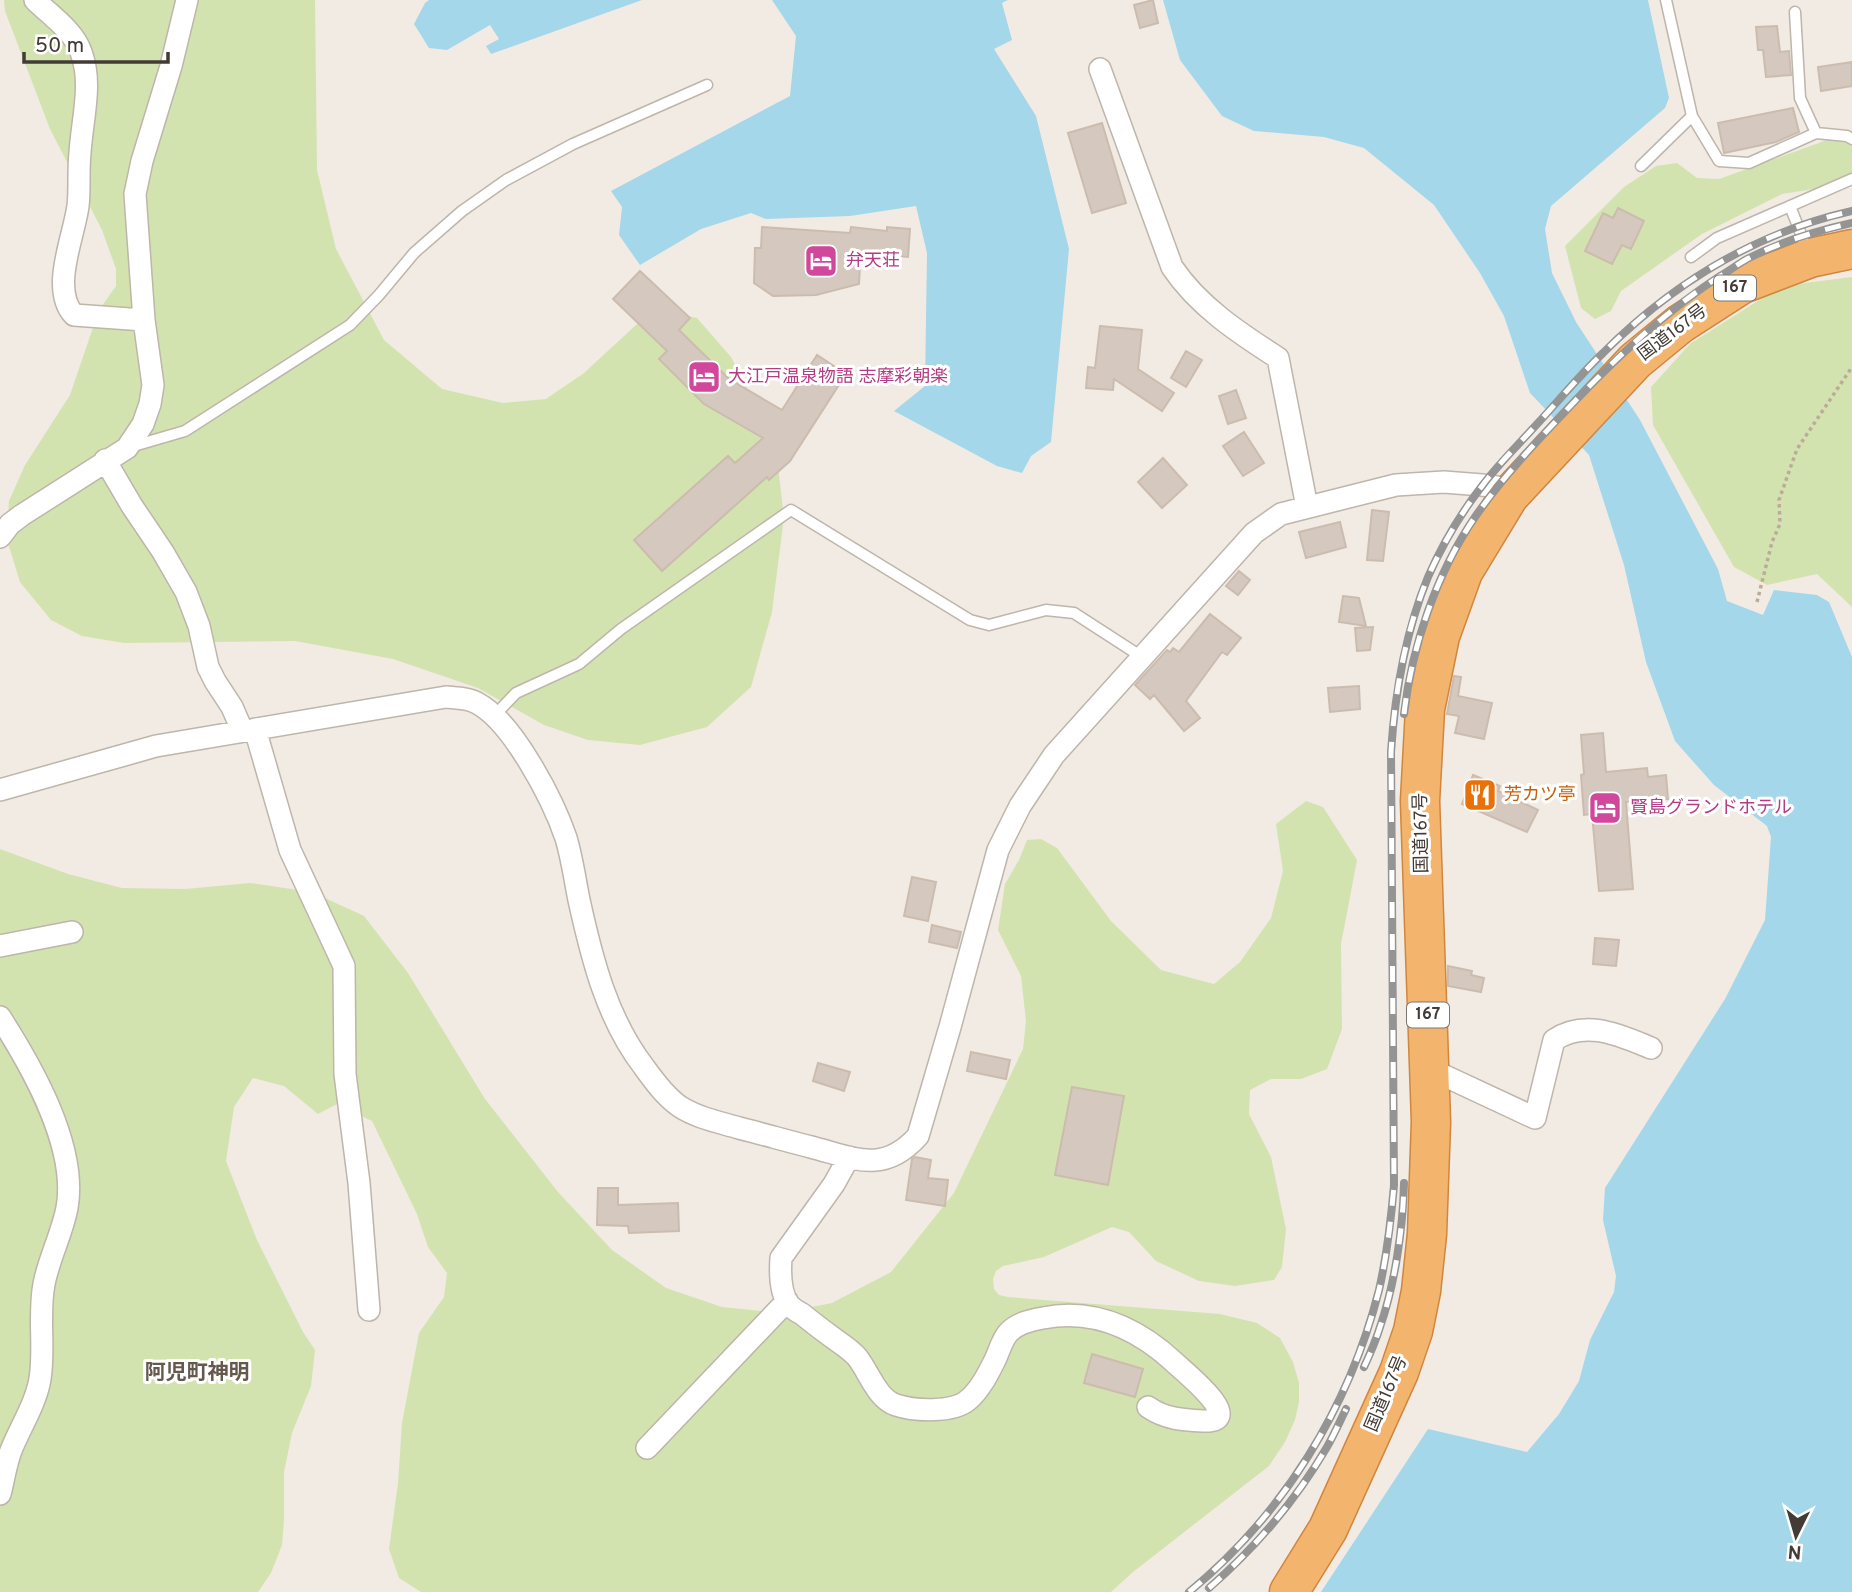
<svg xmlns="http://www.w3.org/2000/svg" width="1852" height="1592" viewBox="0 0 1852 1592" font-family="Overpass,'Noto Sans JP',sans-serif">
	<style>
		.green { fill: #d3e3af }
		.water { fill: #a4d7ea }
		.building { fill: #d5c8be; stroke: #ccbcae; stroke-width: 2 }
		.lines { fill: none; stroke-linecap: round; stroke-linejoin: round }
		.lane-casing { stroke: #beb5ab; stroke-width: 13 }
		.street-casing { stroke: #beb5ab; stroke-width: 24 }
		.highway-casing { stroke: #d1863e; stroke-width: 41 }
		.path { stroke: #bcab9a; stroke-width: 3.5; stroke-dasharray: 3.5 3.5; stroke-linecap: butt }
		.lane { stroke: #fff; stroke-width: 10 }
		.street { stroke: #fff; stroke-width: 21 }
		.highway { stroke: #f3b46d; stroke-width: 38 }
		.rail-casing { stroke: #949494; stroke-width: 8 }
		.rail { stroke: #fff; stroke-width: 5; stroke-dasharray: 16; stroke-linecap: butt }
		.labels { text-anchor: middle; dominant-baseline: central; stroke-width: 6; stroke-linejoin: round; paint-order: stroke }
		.shield { fill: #fff; stroke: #7b7672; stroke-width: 2 }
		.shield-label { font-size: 16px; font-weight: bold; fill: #433b35 }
		.hotel-label { font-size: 18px; fill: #b23c85; stroke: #fff; text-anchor: start }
		.street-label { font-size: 18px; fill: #433b35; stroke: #fff }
		.food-label { font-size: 18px; fill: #c56008; stroke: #fff; text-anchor: start }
		.quarter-label { font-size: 21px; font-weight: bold; fill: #65584d; stroke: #fff }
	</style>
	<rect width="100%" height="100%" fill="#f1ebe4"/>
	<path class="green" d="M4 0H315L317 170 336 249 384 340 442 389 503 403 546 399 584 373 637 324 668 312 697 318 731 357 775 441 784 517 772 612 751 687 707 727 640 745 588 740 544 725 478 688 393 659 295 641 124 643 82 636 51 620 20 582 7 540 9 501 25 465 70 395 99 310 116 286V269L102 230 50 129 5 11Z
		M1852 131V183L1782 194 1702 234 1621 291 1611 311 1595 319 1581 308 1565 246 1624 187 1656 166 1677 163 1697 178 1719 179Z
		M1852 277V607L1817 574 1767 585 1734 567 1653 425 1651 387 1690 344 1781 286Z
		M1306 801 1323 807 1357 860 1341 944 1342 1029 1327 1069 1301 1079H1271L1250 1090 1249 1114 1271 1157 1286 1229 1282 1267 1274 1280 1235 1286 1199 1281 1156 1261 1129 1232 1112 1227 1044 1257 1003 1266 996 1271 993 1279 994 1289 999 1295 1008 1297 1220 1314 1257 1323 1280 1338 1293 1362 1299 1383V1402L1295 1420 1285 1442 1269 1466 1133 1572 1111 1592H421L399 1578 389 1549 398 1483 402 1423 419 1333 444 1297 447 1273 428 1247 417 1214 372 1121 337 1104 318 1114 284 1086 253 1078 234 1107 226 1161 257 1240 303 1332 315 1350 311 1386 292 1433 284 1472V1520L282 1545 271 1573 258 1592H0V849L68 874 122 888 185 889 250 883 312 892 364 916 408 973 485 1099 558 1192 612 1250 666 1288 722 1307 781 1313 832 1303 891 1272 954 1193 1023 1049 1026 1021 1021 976 998 930 1005 884 1019 860 1027 840 1041 839 1057 848 1111 921 1161 970 1214 984 1240 962 1271 918 1283 871 1276 824Z"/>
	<path class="water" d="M429 0H642L491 54 486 46 499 39 490 25 447 50 429 48 414 24 425 3Z
		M772 0H1008L1002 3 1012 40 994 49 1036 116 1069 249 1051 442 1031 456 1022 473 997 466 894 411 925 386 927 253 916 206 850 216 766 219 751 213 701 229 640 265 619 235 622 207 611 191 790 96 796 36Z
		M1163 0H1648L1669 98 1665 108 1551 206 1545 229 1552 273 1576 322 1640 420 1718 569 1727 601 1763 615 1774 590 1817 595 1829 602 1852 657V1592H1321L1428 1429 1527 1452 1559 1414 1579 1381 1590 1340 1614 1292 1616 1276 1603 1220 1605 1188 1725 999 1765 920 1771 837 1767 826 1714 785 1675 741 1646 662 1624 565 1589 455 1530 393 1504 316 1480 273 1434 205 1364 148 1324 137 1254 131 1222 116 1180 60Z"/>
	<path class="building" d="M1153 0 1158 23 1140 28 1134 5Z
		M1777 26 1780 52 1789 51 1791 75 1766 77 1763 50H1758L1756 27Z
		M1852 62V86L1821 91 1818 67Z
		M1793 108 1799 132 1776 142 1724 153 1718 123Z
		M1102 123 1126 203 1092 213 1068 133Z
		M1618 208 1644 221 1631 249 1622 245 1612 264 1585 251 1603 213 1613 218Z
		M762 227 850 233 851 227 887 231V227L910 229 908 257 887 255 886 268 860 265 859 284 816 295 773 296 754 283 755 248H761Z
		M640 271 690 318 679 330 729 379 782 410 817 355 846 374 790 461 769 480 767 477 662 571 634 540 728 456 735 463 763 438 704 404 659 359 667 351 613 299Z
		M1100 326 1142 330 1138 369 1174 393 1162 411 1114 379 1113 390 1086 388 1088 367 1095 368Z
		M1186 351 1202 360 1186 387 1171 378Z
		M1236 390 1246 418 1228 424 1219 396Z
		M1244 432 1264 463 1243 476 1223 446Z
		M1163 458 1187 485 1162 508 1138 482Z
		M1372 510 1389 512 1383 561 1367 560Z
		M1340 522 1346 547 1306 558 1299 532Z
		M1239 571 1250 580 1238 595 1226 586Z
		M1343 596 1359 598 1366 626 1339 622Z
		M1210 614 1241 638 1227 655 1222 652 1186 701 1200 718 1184 731 1154 695 1150 699 1135 685 1167 650 1170 652 1173 648 1179 652Z
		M1373 627 1370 650 1357 651 1355 628Z
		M1454 676 1461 677 1458 696 1492 703 1484 739 1455 733 1459 716 1447 714Z
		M1359 686 1360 709 1330 712 1328 688Z
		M1603 733 1606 772 1647 768 1648 777 1666 775 1668 799 1626 802 1633 889 1599 891 1592 814 1584 815 1581 775 1584 774 1581 735Z
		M1473 775 1500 786 1498 791 1538 810 1527 832 1462 804Z
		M912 877 936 882 928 921 904 916Z
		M932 925 961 932 957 948 929 942Z
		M1595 938 1619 940 1616 966 1593 964Z
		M1448 966 1472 971 1471 975 1484 978 1481 992 1448 986Z
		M971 1052 1010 1060 1006 1079 967 1071Z
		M818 1063 850 1072 844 1091 813 1081Z
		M1072 1087 1124 1096 1108 1185 1055 1175Z
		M915 1157 931 1160 928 1178 948 1180 945 1206 906 1200 912 1159Z
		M598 1188H618V1205L678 1203 679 1231 629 1233 628 1226 597 1225Z
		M1092 1354 1143 1369 1135 1397 1084 1383Z"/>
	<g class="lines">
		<defs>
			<path id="lane" d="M1666 0 1692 116 1719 161 1749 163 1816 133 1847 136 1852 139
				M1795 12 1800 98 1816 133
				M1641 166 1692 116
				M1790 206 1808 252
				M1691 257 1717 238 1852 179
				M130 447 185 431 350 325 379 295 414 253 462 211 506 180 573 144 707 85
				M495 715 516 693 579 664 621 629 791 510 970 620 989 625 1046 610 1074 613 1142 657"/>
			<path id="street" d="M35 0C50 15 74 31 81 52 93 84 82 119 80 153 78 170 80 189 78 206 74 237 50 289 74 315L144 320
				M1100 69 1172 267C1198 306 1239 333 1278 358L1307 507
				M105 460 132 506 163 552 186 592 199 626 208 667 215 681 232 707 242 730
				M0 537 10 524 22 515 127 448 143 424 150 404 153 385 144 320 135 194 142 161 171 66 187 0
				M255 729 290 850 344 966 345 1074 359 1183 369 1310
				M0 790 156 746 446 697C456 698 469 698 477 703 513 722 553 800 566 838 572 858 575 880 579 900 592 959 607 1019 644 1067 654 1081 665 1096 679 1106 697 1118 719 1122 739 1128 763 1134 787 1141 811 1147 854 1158 883 1175 918 1136L950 1027 998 850 1020 806 1054 755 1254 533 1281 514 1396 485 1444 482 1482 485 1497 487 1509 496
				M0 946 72 932
				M0 1017C32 1067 78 1147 67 1208 62 1234 49 1258 44 1284 38 1315 45 1348 40 1379 36 1403 21 1426 12 1448 6 1462 4 1479 0 1494
				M1430 1069 1535 1118 1554 1040C1586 1019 1619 1035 1651 1048
				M849 1157 834 1184 781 1258C780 1272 780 1293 789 1305 792 1308 798 1312 802 1314 813 1323 825 1332 836 1340 843 1345 851 1350 857 1357 869 1372 877 1399 896 1405 914 1411 953 1413 968 1400 980 1390 988 1374 995 1360 999 1352 1002 1339 1009 1332 1018 1323 1031 1320 1043 1318 1093 1308 1137 1328 1174 1362 1183 1371 1249 1423 1203 1421 1183 1420 1165 1419 1148 1407
				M647 1448 787 1301"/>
			<path id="highway" d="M1289 1592 1328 1529 1399 1372 1413 1331 1421 1291 1427 1234 1431 1122 1420 801 1425 709 1440 636 1463 572 1509 496 1635 361 1680 324 1742 284 1810 258 1852 249"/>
		</defs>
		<use href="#lane" class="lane-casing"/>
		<use href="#street" class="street-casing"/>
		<use href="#highway" class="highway-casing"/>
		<path class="path" d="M1757 602 1772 542 1780 524 1779 500 1797 449 1852 367"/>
		<use href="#lane" class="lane"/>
		<use href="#street" class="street"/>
		<use href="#highway" class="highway"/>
		<defs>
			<path id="rail" d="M1404 714C1412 646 1436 574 1475 517 1504 475 1541 437 1576 400 1620 354 1666 311 1720 276 1729 271 1738 264 1747 259 1780 242 1816 231 1852 223
				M1364 1367C1370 1354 1376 1340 1380 1327 1395 1284 1403 1228 1404 1183
				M1209 1588C1255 1548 1296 1500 1327 1447 1334 1435 1340 1421 1346 1409
				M1189 1592C1283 1515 1349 1408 1379 1290 1387 1255 1391 1220 1394 1185L1391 752C1395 691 1405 633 1428 577 1442 545 1461 513 1482 486 1499 463 1520 443 1538 423 1560 399 1580 375 1603 353 1673 283 1755 233 1852 211"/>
		</defs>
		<use href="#rail" class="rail-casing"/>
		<use href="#rail" class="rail"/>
	</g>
	<defs>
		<symbol id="hotel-square" viewBox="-11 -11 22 22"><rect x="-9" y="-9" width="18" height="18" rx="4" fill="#d1479c" stroke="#fff"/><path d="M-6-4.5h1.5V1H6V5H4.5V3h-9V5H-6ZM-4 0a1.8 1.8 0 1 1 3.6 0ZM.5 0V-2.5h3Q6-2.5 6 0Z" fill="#fff"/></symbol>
		<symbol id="restaurant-square" viewBox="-11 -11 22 22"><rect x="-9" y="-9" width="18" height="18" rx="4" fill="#e8710a" stroke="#fff"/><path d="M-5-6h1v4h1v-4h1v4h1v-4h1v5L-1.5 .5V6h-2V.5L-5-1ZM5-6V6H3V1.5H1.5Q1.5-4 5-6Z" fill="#fff"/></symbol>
	</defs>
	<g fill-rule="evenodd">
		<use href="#hotel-square" x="802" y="242" width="38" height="38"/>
		<use href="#hotel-square" x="685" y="358" width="38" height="38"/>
		<use href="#restaurant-square" x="1461" y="776" width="38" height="38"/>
		<use href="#hotel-square" x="1586" y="789" width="38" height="38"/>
	</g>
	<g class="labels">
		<g class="shield">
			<rect x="1714" y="275.5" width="42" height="25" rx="5"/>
			<rect x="1407" y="1002.5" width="42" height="25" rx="5"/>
		</g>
		<g class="shield-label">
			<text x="1735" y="288">167</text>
			<text x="1428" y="1015">167</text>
		</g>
		<g class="hotel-label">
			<text x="846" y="261">弁天荘</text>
			<text x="728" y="377">大江戸温泉物語 志摩彩朝楽</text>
			<text x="1630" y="808">賢島グランドホテル</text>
		</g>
		<g class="street-label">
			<text transform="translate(1673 333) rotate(-37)">国道167号</text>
			<text transform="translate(1422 833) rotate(-91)">国道167号</text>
			<text transform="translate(1387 1394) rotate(-67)">国道167号</text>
		</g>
		<g class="food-label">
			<text x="1504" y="795">芳カツ亭</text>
		</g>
		<g class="quarter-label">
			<text x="197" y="1373">阿児町神明</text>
		</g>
	</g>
	<g transform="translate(1796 1536) rotate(185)" stroke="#ffffff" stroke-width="5" paint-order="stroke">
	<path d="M0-5L12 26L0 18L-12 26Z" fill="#433b35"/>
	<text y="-10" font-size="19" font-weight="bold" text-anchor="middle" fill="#433b35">N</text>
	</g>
	<path d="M24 52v10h144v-10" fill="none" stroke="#433b35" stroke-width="3.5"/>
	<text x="35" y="52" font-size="21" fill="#433b35" stroke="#ffffff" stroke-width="5" paint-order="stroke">50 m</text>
</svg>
